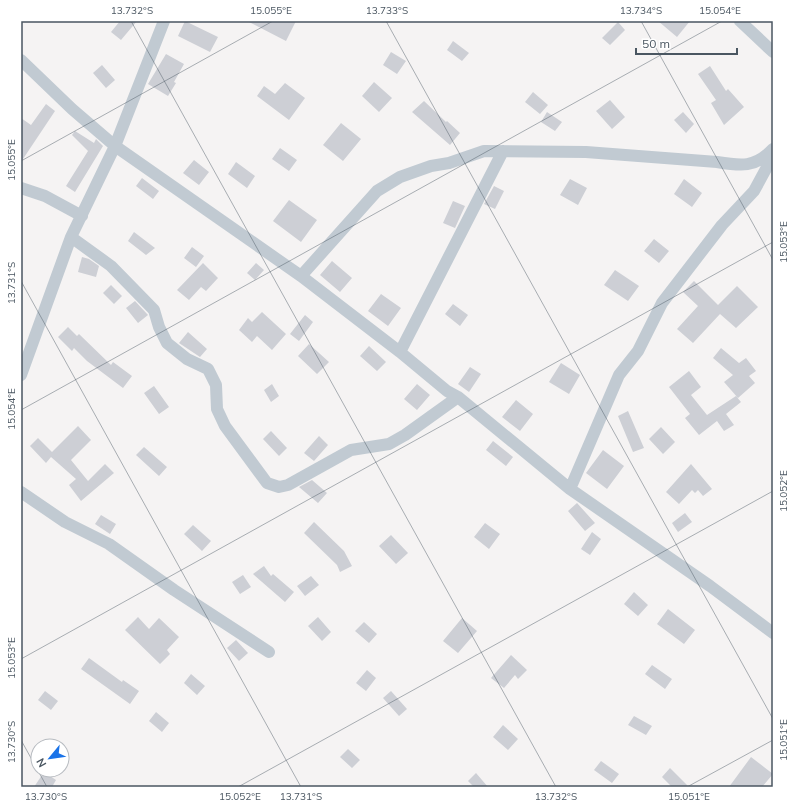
<svg xmlns="http://www.w3.org/2000/svg" width="794" height="808" viewBox="0 0 794 808" font-family="Mulish,sans-serif">
	<style>
		.building { fill: #cdcfd5 }
		.lines { fill: none; stroke-linecap: round; stroke-linejoin: round }
		.street { stroke: #c1cad2; stroke-width: 12 }
		.ticks { fill: none; stroke: #4a5661; stroke-width: 1; stroke-opacity: 0.45 }
		.neatline { fill: none; stroke: #4a5661; stroke-width: 1.5 }
		.ticks-label { font-size: 10px; text-anchor: middle; fill: #4a5661 }
	</style>
	<rect width="100%" height="100%" fill="#f5f3f3"/>
	<path class="building" d="M120 21H137L121 40 111 32Z
		M185 21 218 37 210 52 178 36Z
		M247 21H296L286 41Z
		M658 21H690L677 37Z
		M618 22 625 30 610 45 602 38Z
		M453 41 469 53 462 61 447 50Z
		M391 52 406 61 397 74 383 65Z
		M166 54 184 64 174 82 176 83 168 96 148 84Z
		M102 65 115 80 106 88 93 73Z
		M710 66 726 91 728 89 744 107 724 125 711 103 716 100 698 74Z
		M374 82 392 98 379 112 362 96Z
		M285 83 305 98 289 120 257 96 264 86 275 94Z
		M533 92 548 105 540 114 525 102Z
		M610 100 625 117 612 129 596 111Z
		M424 101 446 122 447 121 460 133 450 145 412 112Z
		M46 104 55 111 21 162V118L31 125Z
		M547 112 562 122 555 131 541 122Z
		M683 112 694 124 686 133 674 120Z
		M341 123 361 139 343 161 323 145Z
		M75 131 94 143 96 139 103 146 75 192 66 186 88 151 72 135Z
		M280 148 297 160 289 171 272 159Z
		M194 160 209 172 199 185 183 173Z
		M236 162 255 176 247 188 228 174Z
		M142 178 159 191 153 199 136 186Z
		M570 179 587 188 578 205 560 195Z
		M684 179 702 193 692 207 674 194Z
		M494 186 504 191 495 209 484 204Z
		M289 200 317 220 301 242 273 221Z
		M453 201 465 206 455 228 443 223Z
		M134 232 155 248 146 255 128 241Z
		M654 239 669 251 659 263 644 251Z
		M192 247 204 256 196 267 184 258Z
		M82 257 89 259 99 266 96 277 78 272Z
		M332 261 352 278 340 292 320 275Z
		M203 263 218 278 206 291 201 287 189 300 177 290Z
		M256 263 264 270 255 280 247 273Z
		M615 270 639 286 628 301 604 285Z
		M694 281 718 305 737 286 758 307 736 328 720 314 693 343 677 329 698 306 683 292Z
		M111 285 122 296 114 304 103 293Z
		M381 294 401 308 388 326 368 311Z
		M135 301 148 315 138 323 126 308Z
		M453 304 468 315 460 326 445 314Z
		M262 312 286 334 272 350 257 336 252 342 239 330 248 318 252 322Z
		M305 315 313 322 299 341 290 334Z
		M68 327 77 336 79 334 111 365 113 362 132 376 123 388 87 361 74 348 72 351 58 337Z
		M188 332 207 349 200 357 179 343Z
		M309 344 329 362 317 374 298 356Z
		M369 346 386 362 377 371 360 356Z
		M721 348 739 363 746 358 756 371 749 376 755 383 738 398 724 382 733 375 713 358Z
		M561 363 580 375 569 394 549 382Z
		M470 367 481 374 469 392 458 384Z
		M689 371 701 387 691 395 707 415 736 396 741 402 726 414 734 425 724 431 717 421 699 435 685 418 690 414 669 387Z
		M272 384 279 396 271 402 264 390Z
		M417 384 430 395 417 410 404 399Z
		M154 386 169 407 159 414 144 393Z
		M516 400 533 414 520 431 502 417Z
		M628 411 644 448 633 452 618 416Z
		M78 426 91 440 71 460 88 481 105 464 114 473 81 501 69 485 76 479 51 457 46 463 30 446 38 438 52 452Z
		M661 427 675 442 663 454 649 439Z
		M271 431 287 448 279 456 263 439Z
		M319 436 328 445 314 461 304 453Z
		M493 441 513 457 506 466 486 450Z
		M144 447 167 467 159 476 136 455Z
		M603 450 624 466 607 489 586 473Z
		M691 464 712 489 703 496 698 490 695 493 692 490 679 504 666 492Z
		M312 480 327 493 318 503 299 487Z
		M577 503 595 523 585 531 568 511Z
		M685 513 692 522 678 532 672 523Z
		M101 515 116 524 110 534 95 524Z
		M314 522 344 551 352 566 340 572 337 565 304 533Z
		M485 523 500 534 489 549 474 537Z
		M193 525 211 541 202 551 184 534Z
		M592 532 601 539 590 555 581 549Z
		M391 535 408 553 396 564 379 546Z
		M264 566 271 576 273 574 294 592 285 602 253 574Z
		M243 575 251 587 240 594 232 582Z
		M311 576 319 585 305 596 297 586Z
		M634 592 648 605 638 616 624 604Z
		M668 609 695 630 684 644 657 624Z
		M138 617 149 629 159 618 179 637 167 650 170 654 160 664 125 630Z
		M318 617 331 632 322 641 308 626Z
		M462 618 477 631 458 653 443 641Z
		M364 622 377 634 369 643 355 631Z
		M236 640 248 653 239 661 227 648Z
		M511 655 527 670 518 679 515 675 504 688 491 678Z
		M89 658 122 682 123 680 139 691 130 704 81 669Z
		M652 665 672 679 665 689 645 674Z
		M367 670 376 678 366 691 356 683Z
		M191 674 205 686 197 695 184 683Z
		M45 691 58 701 51 710 38 700Z
		M391 691 407 709 399 716 383 698Z
		M156 712 169 723 162 732 149 721Z
		M634 716 652 726 646 735 628 725Z
		M503 725 518 739 508 750 493 737Z
		M348 749 360 760 352 768 340 757Z
		M751 757 773 774 762 787H729Z
		M601 761 619 774 612 783 594 770Z
		M670 768 689 787H672L662 777Z
		M44 772 56 780 52 787H34Z
		M476 773 488 787H474L468 781Z"/>
	<g class="lines">
		<path class="street" d="M740 21 773 52
			M21 60 72 109 115 146 301 276 400 352 447 391 458 397 570 489 710 586 773 633
			M21 188 45 196 82 216
			M71 237 111 266 154 310 159 327 167 343 187 359 208 369 216 385 217 409 225 426 267 483 279 487 288 485 351 450 389 444 405 435 458 397
			M301 276 377 191 400 177 431 166 449 163 484 151 586 152 717 162C741 166 755 168 773 149
			M400 352 503 151
			M21 375 71 237 115 146 164 21
			M570 489 619 375 638 351 662 303 722 225 754 191 773 156
			M21 492 65 522 109 544 174 590 269 652"/>
	</g>
	<path class="ticks" d="M131 21 556 787M386 21 773 719M641 21 773 260M21 161 273 21M21 281 301 787M21 410 722 21M21 659 773 242M21 740 47 787M238 787 773 491M687 787 773 740"/>
	<rect width="794" height="808" fill="none" stroke="#ffffff" stroke-width="44"/>
	<g transform="translate(50 758) rotate(241)"><circle r="19" fill="#ffffff" stroke="#b7bbc0"/>
	<path d="M0-3L7 15L0 10L-7 15Z" fill="#1a73e8"/>
	<text y="-6" font-size="11" font-weight="bold" text-anchor="middle" fill="#4a5661">N</text>
	</g>
	<path d="M636 48v6h101v-6" fill="none" stroke="#4a5661" stroke-width="2"/>
	<text x="642" y="48" font-size="12" fill="#4a5661" stroke="#ffffff" stroke-width="3" paint-order="stroke">50 m</text>
	<rect x="22" y="22" width="750" height="764" class="neatline"/>
	<g class="ticks-label">
		<text x="132" y="14">13.732°S</text>
		<text x="271" y="14">15.055°E</text>
		<text x="387" y="14">13.733°S</text>
		<text x="641" y="14">13.734°S</text>
		<text x="720" y="14">15.054°E</text>
		<text transform="translate(11 160) rotate(-90)" y="4">15.055°E</text>
		<text transform="translate(783 242) rotate(-90)" y="4">15.053°E</text>
		<text transform="translate(11 283) rotate(-90)" y="4">13.731°S</text>
		<text transform="translate(11 409) rotate(-90)" y="4">15.054°E</text>
		<text transform="translate(783 491) rotate(-90)" y="4">15.052°E</text>
		<text transform="translate(11 658) rotate(-90)" y="4">15.053°E</text>
		<text transform="translate(783 740) rotate(-90)" y="4">15.051°E</text>
		<text transform="translate(11 742) rotate(-90)" y="4">13.730°S</text>
		<text x="46" y="800">13.730°S</text>
		<text x="240" y="800">15.052°E</text>
		<text x="301" y="800">13.731°S</text>
		<text x="556" y="800">13.732°S</text>
		<text x="689" y="800">15.051°E</text>
	</g>
</svg>
